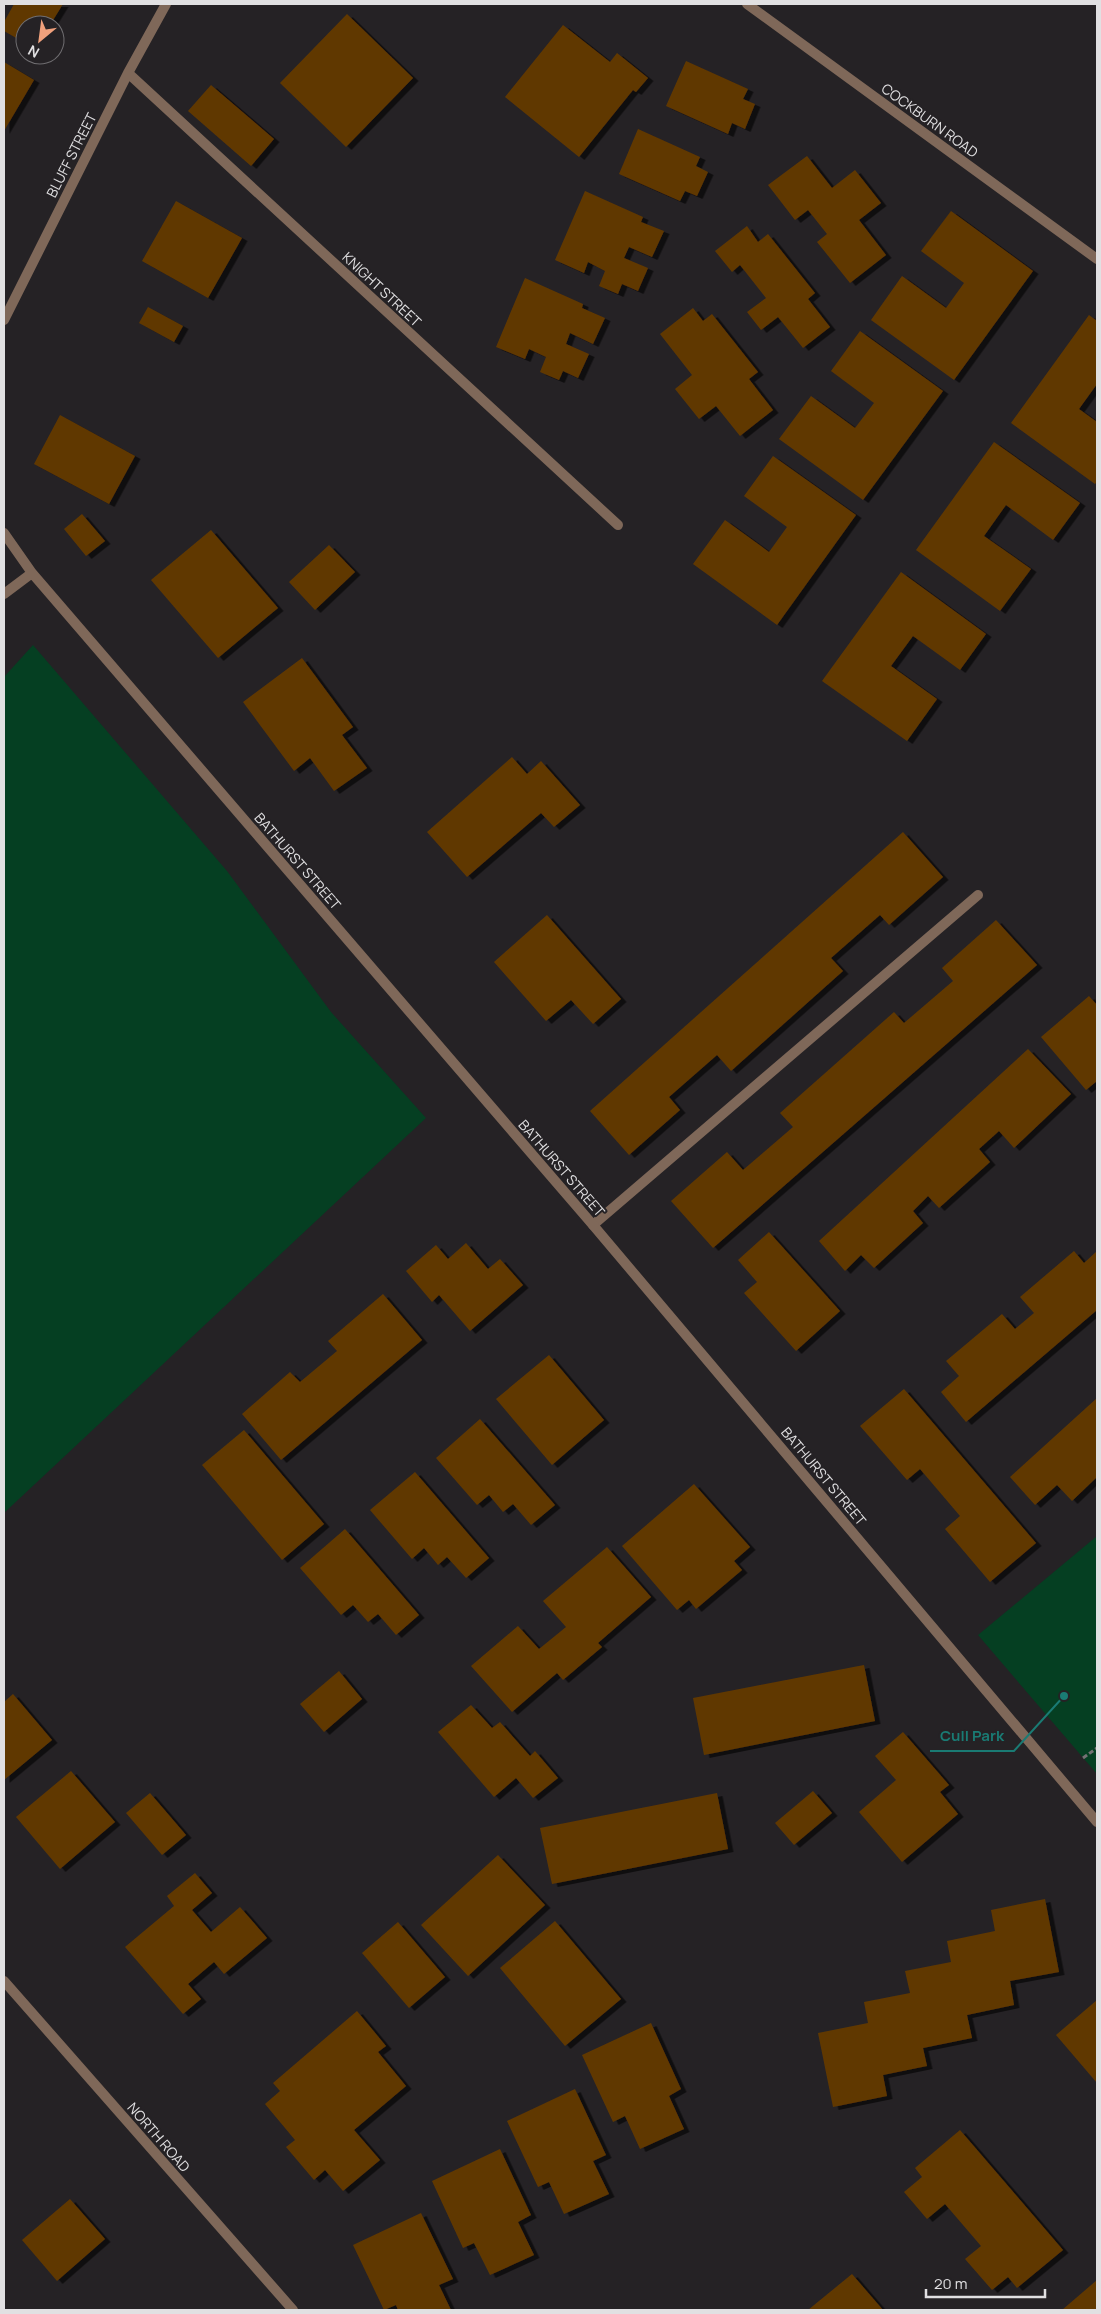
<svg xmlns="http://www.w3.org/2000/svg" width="1101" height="2314" viewBox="0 0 1101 2314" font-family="Manrope,sans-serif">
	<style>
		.green { fill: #053f22 }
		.building { fill: #613805; filter: url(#shadow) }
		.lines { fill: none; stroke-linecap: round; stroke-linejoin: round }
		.path { stroke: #747274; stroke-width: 3; stroke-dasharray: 5 2.5; stroke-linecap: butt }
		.lane { stroke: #7f6859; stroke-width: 10 }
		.street { stroke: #7f6859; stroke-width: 10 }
		.labels { text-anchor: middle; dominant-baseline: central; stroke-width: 4; stroke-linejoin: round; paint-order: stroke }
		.street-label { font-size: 14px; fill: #e1e0e2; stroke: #252225 }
		.leader { fill: none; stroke: #1a7b74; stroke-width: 2 }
		.callout-dot { fill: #1a7b74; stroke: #252225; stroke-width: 2 }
		.callout-label { font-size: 15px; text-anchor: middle; font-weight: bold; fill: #1a7b74; stroke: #252225; stroke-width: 4; stroke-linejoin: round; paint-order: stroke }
	</style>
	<defs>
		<filter id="shadow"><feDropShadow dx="5.5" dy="3" stdDeviation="0" flood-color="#0009"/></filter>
	</defs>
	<rect width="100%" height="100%" fill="#252225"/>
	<path class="green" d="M33 645 227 871 331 1012 426 1118 4 1513V677Z
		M1097 1536V1774L978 1635Z"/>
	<path class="building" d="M14 4H63L50 25H25V43L4 31V22Z
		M347 14 413 78 346 147 280 83Z
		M563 25 610 62 617 53 648 78 636 92 633 90 579 157 505 97Z
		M686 61 748 89 743 99 755 104 745 129 732 123 728 134 666 106Z
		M4 62 34 80 4 131Z
		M211 85 274 139 251 166 188 111Z
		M638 129 700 157 696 166 708 172 697 196 685 191 680 201 619 174Z
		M807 156 832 188 855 170 881 203 859 220 886 255 850 283 817 242 827 234 808 210 795 220 768 185Z
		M585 191 643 217 641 222 664 231 652 257 629 247 624 258 648 268 638 291 622 284 618 294 599 286 605 271 588 262 584 273 555 260Z
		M176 201 242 238 208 298 142 261Z
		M951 211 1033 271 954 380 871 320 902 276 946 308 964 283 921 251Z
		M747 226 758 242 768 234 815 293 808 299 830 327 803 348 778 317 761 330 747 312 766 298 740 265 732 272 715 251Z
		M525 278 583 304 582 308 605 318 593 344 570 333 566 344 589 354 578 378 563 371 559 380 540 372 546 357 529 349 525 359 496 347Z
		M148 307 183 326 174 342 139 323Z
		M693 308 703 321 712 314 758 372 749 379 773 410 740 436 716 406 699 419 675 389 692 375 660 334Z
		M1089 315 1097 321V384L1079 409 1097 422V482L1095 484 1011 423Z
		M860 331 943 391 863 500 779 439 811 396 855 428 874 403 831 371Z
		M60 415 135 456 109 504 34 464Z
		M994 442 1080 503 1053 540 1006 505 984 536 1031 569 1000 611 916 550Z
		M773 456 856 515 777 625 693 564 725 520 769 552 787 527 744 496Z
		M82 514 105 541 86 556 64 529Z
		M211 530 278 608 218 658 151 580Z
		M329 545 355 572 315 610 289 582Z
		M901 572 986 634 960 670 913 636 891 666 937 699 907 741 822 681Z
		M302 658 353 727 342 735 367 768 334 791 310 758 294 771 243 702Z
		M512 757 527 774 541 761 580 805 554 827 541 813 467 877 427 832Z
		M903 832 943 877 889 925 880 915 831 958 843 971 731 1071 717 1055 669 1097 680 1110 629 1155 590 1111Z
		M547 915 621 999 593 1024 571 1000 546 1021 494 962Z
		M996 920 1037 965 713 1248 671 1201 727 1152 743 1170 793 1127 780 1113 894 1012 904 1023 953 981 942 968Z
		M1089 996 1097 1005V1081L1086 1090 1041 1037Z
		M1028 1049 1071 1094 1014 1148 999 1131 979 1149 990 1162 939 1208 928 1196 913 1211 923 1223 874 1268 861 1255 845 1271 819 1241Z
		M769 1232 840 1311 796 1351 744 1293 757 1282 738 1260Z
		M466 1243 488 1269 500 1259 523 1285 470 1331 439 1295 432 1302 406 1271 436 1245 448 1259Z
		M1074 1251 1084 1263 1097 1251V1310L966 1422 941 1392 959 1376 946 1361 1002 1314 1015 1329 1034 1313 1020 1297Z
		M383 1294 422 1340 281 1460 242 1414 290 1372 300 1382 337 1351 328 1341Z
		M549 1355 604 1420 552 1465 496 1399Z
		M904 1389 1036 1543 990 1582 945 1529 960 1516 920 1469 907 1480 860 1426Z
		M1097 1398V1477L1072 1501 1057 1485 1035 1505 1010 1477Z
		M480 1419 555 1505 531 1525 513 1504 503 1512 489 1495 477 1505 436 1458Z
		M244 1430 324 1524 282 1560 202 1465Z
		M415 1472 489 1558 466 1578 447 1557 438 1565 424 1548 412 1559 370 1510Z
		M694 1484 750 1547 734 1561 742 1570 696 1609 689 1600 677 1610 622 1546Z
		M345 1529 419 1615 396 1635 378 1614 368 1622 353 1605 341 1615 300 1568Z
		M607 1547 651 1597 598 1643 602 1647 563 1680 557 1673 512 1712 471 1666 518 1626 539 1649 566 1627 543 1601Z
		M864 1665 875 1721 704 1755 693 1698Z
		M339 1671 362 1699 324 1732 300 1704Z
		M13 1694 52 1740 4 1780V1702Z
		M471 1705 492 1728 500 1722 530 1756 535 1751 558 1778 533 1798 516 1778 494 1797 438 1732Z
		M903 1732 949 1785 940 1792 958 1814 902 1862 859 1812 896 1780 875 1756Z
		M71 1771 115 1822 60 1869 16 1817Z
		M813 1791 832 1813 794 1845 775 1823Z
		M150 1793 186 1835 162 1855 126 1813Z
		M717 1793 728 1849 552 1884 540 1828Z
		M498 1855 545 1905 468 1976 421 1925Z
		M195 1873 212 1893 192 1910 211 1932 240 1907 267 1938 224 1974 214 1962 188 1984 201 1999 183 2014 125 1947 174 1906 167 1896Z
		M1045 1899 1059 1972 1010 1981 1014 2005 967 2015 972 2038 923 2048 927 2066 883 2075 887 2096 833 2107 818 2033 868 2023 864 2002 910 1993 905 1971 951 1962 947 1941 995 1931 991 1910Z
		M555 1921 621 1999 565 2046 500 1968Z
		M398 1922 445 1977 409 2008 362 1953Z
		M1097 2000V2083L1056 2035Z
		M357 2011 386 2046 378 2052 406 2086 354 2130 380 2160 343 2191 325 2170 314 2180 286 2147 295 2140 265 2104 280 2091 273 2083Z
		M651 2023 681 2089 669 2096 684 2129 640 2149 625 2116 613 2122 582 2055Z
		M575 2089 606 2155 593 2161 609 2194 564 2214 549 2182 538 2187 507 2121Z
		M960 2130 1063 2250 1017 2288 1008 2277 992 2290 965 2259 981 2246 945 2204 927 2219 904 2192 922 2177 915 2168Z
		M500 2149 531 2215 518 2222 534 2255 490 2275 474 2243 463 2248 432 2181Z
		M70 2199 105 2239 57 2281 22 2240Z
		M421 2213 453 2279 439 2285 451 2310H398L396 2305 384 2310 353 2245Z
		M852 2274 883 2310H808Z
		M1097 2280V2310H1062Z"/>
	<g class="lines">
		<path class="path" d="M1083 1758 1097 1748"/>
		<path class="lane" d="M593 1225 978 895"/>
		<path class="street" d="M747 4 1097 259
			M128 73 618 525
			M4 320 128 73 166 4
			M4 533 32 573 593 1225 1097 1822
			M4 594 32 573
			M4 1981 293 2310"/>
	</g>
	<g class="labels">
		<g class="street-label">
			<text transform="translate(930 120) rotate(36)">COCKBURN ROAD</text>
			<text transform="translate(71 155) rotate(-63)">BLUFF STREET</text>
			<text transform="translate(382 289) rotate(43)">KNIGHT STREET</text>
			<text transform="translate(298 861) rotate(49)">BATHURST STREET</text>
			<text transform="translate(562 1168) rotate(49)">BATHURST STREET</text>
			<text transform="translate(824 1476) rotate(50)">BATHURST STREET</text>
			<text transform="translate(159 2137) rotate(49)">NORTH ROAD</text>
		</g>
	</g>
	<path class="leader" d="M1064 1696L1014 1751H930"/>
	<circle class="callout-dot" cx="1064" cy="1696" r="5"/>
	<g class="callout-label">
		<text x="972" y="1741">Cull Park</text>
	</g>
	<rect width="1101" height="2314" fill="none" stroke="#e1e0e2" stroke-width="10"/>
	<g transform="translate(40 40) rotate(209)"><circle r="24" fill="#252225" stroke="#706e71"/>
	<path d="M0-4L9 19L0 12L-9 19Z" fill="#f1a17c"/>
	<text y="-8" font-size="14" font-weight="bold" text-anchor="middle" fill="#e1e0e2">N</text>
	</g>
	<path d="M926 2289v8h119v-8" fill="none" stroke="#e1e0e2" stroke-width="2.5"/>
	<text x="934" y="2289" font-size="15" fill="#e1e0e2" stroke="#252225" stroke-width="4" paint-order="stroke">20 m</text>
</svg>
